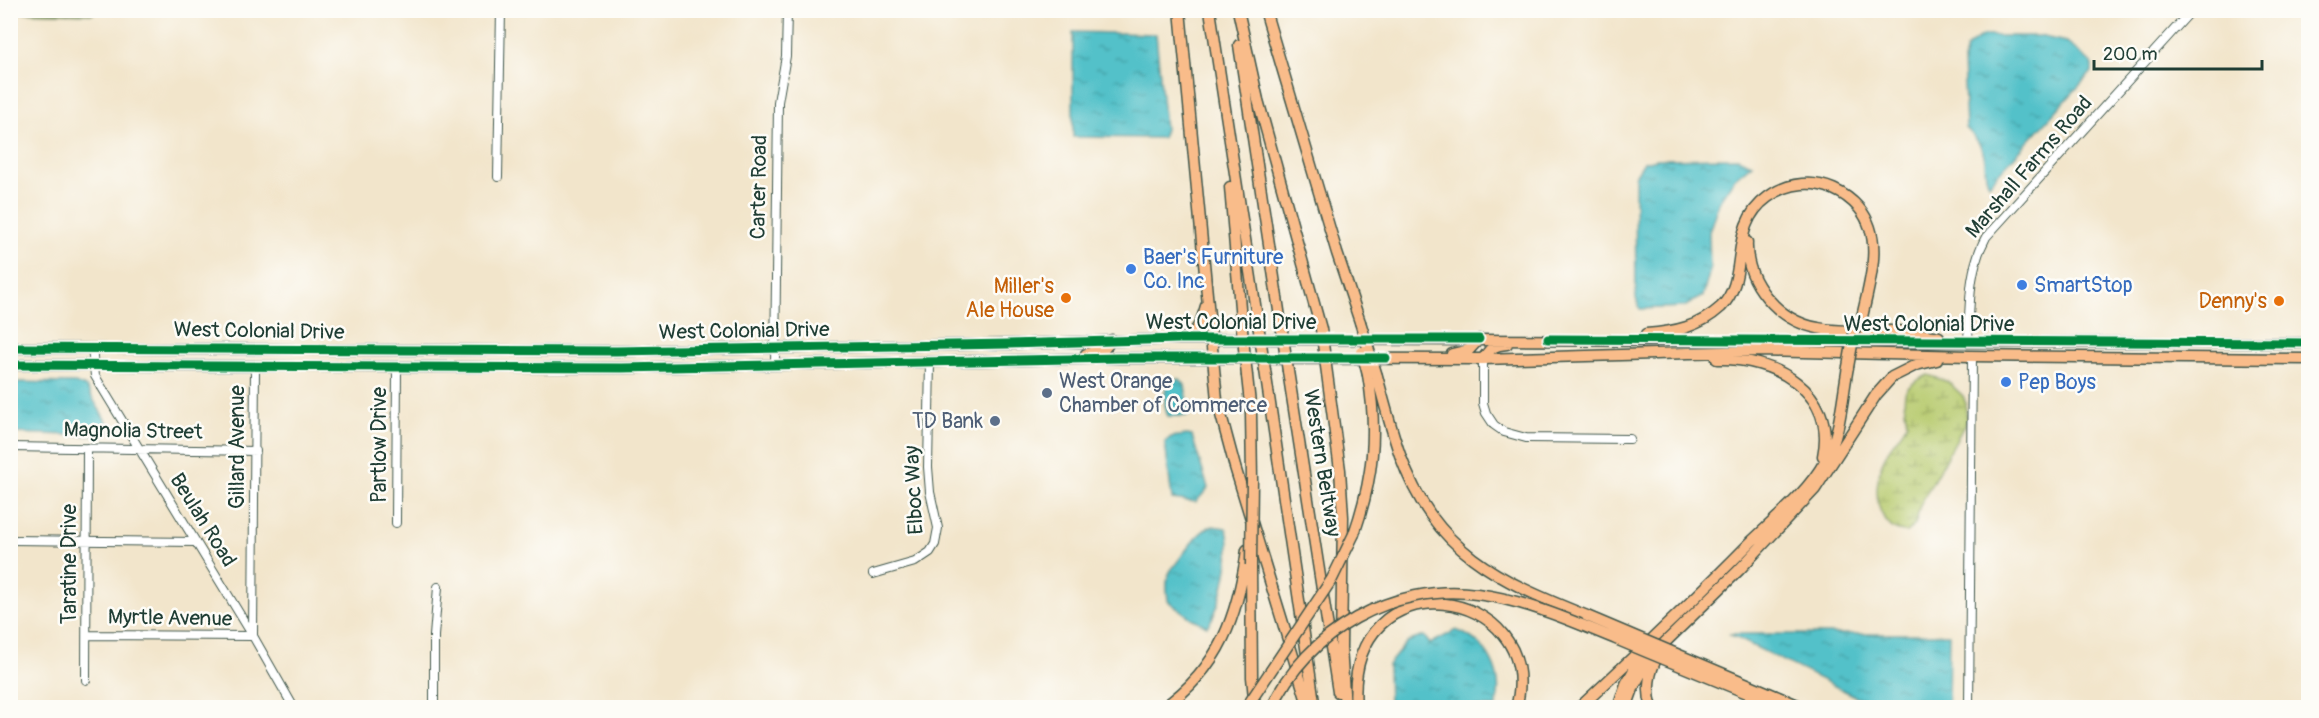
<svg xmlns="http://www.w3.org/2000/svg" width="2319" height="718" viewBox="0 0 2319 718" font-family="Pangolin,sans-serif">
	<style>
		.forest { fill: url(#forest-firs); stroke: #58764b; stroke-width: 1.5 }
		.wetland { fill: url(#wetland-marsh); stroke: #6c8452; stroke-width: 1.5 }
		.water { fill: url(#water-ripples); stroke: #397f7e; stroke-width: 1.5 }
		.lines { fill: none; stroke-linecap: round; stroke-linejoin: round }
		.minor-casing { stroke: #3f564b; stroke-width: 10 }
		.highway-casing { stroke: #3f564b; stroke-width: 13 }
		.minor { stroke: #fff; stroke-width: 8 }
		.highway { stroke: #f9bc8a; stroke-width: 10 }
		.highway-bridge-casing { stroke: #3f564b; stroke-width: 13; stroke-linecap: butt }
		.highway-bridge { stroke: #f9bc8a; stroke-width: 10 }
		.cycleway-casing { stroke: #fdfcf7; stroke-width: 13 }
		.cycleway { stroke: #00873e; stroke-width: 9 }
		.shop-dot { fill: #3f7fe0; stroke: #fdfcf7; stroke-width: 2 }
		.food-dot { fill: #e8710a; stroke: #fdfcf7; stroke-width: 2 }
		.service-dot { fill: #5c6f8a; stroke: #fdfcf7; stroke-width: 2 }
		.labels { text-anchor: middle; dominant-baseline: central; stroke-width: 5; stroke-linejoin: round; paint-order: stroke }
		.street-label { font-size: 21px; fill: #1f3d34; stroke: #fdfcf7 }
		.shop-label { font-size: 21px; fill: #366cbe; stroke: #fdfcf7; text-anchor: start }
		.food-label { font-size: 21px; fill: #c56008; stroke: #fdfcf7; text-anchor: end }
		.service-label { font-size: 21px; fill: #4e5e75; stroke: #fdfcf7; text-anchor: start }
	</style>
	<defs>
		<pattern id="forest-firs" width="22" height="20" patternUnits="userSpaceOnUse" patternTransform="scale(1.5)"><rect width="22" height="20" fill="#92af62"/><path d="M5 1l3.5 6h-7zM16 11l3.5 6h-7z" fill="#779052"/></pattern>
		<pattern id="wetland-marsh" width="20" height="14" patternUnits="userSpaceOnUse" patternTransform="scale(1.5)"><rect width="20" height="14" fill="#b8cb6f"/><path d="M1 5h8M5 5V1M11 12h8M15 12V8" fill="none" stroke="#95a65c"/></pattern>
		<pattern id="water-ripples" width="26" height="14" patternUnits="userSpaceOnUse" patternTransform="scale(1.5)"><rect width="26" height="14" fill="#53c1c9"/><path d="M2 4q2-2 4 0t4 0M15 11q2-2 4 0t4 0" fill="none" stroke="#449ea4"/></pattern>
	</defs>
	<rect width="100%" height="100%" fill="#fdfcf7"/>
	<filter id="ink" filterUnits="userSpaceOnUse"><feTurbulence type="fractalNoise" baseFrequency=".0167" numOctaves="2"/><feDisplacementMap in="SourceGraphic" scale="12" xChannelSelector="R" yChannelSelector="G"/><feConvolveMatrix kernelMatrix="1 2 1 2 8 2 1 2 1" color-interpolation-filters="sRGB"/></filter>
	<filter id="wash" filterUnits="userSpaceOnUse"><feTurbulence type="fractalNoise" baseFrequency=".008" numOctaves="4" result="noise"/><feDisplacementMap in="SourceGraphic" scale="24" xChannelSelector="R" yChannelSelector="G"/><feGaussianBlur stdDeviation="1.35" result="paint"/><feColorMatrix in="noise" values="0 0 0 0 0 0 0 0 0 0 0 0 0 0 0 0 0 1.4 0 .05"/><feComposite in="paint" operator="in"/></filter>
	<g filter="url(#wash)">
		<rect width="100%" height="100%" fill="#f2e5cb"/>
		<path class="forest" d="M11 10H94V11L93 14 11 12Z"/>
		<path class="wetland" d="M1928 375 1948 382 1963 396 1966 404V422L1920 505 1915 525 1906 532C1895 532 1890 527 1884 518 1872 500 1877 469 1888 451 1894 441 1902 434 1907 423 1903 395 1899 388 1928 375Z"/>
		<path class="water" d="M1073 32 1156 34 1165 129 1162 138 1073 137Z
			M1982 36H2039L2066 42 2092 63V72L1989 184C1984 176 1986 170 1985 161 1983 146 1976 138 1966 128L1963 60 1966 48Z
			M1738 158 1752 164 1734 179 1719 201 1709 232 1710 270 1703 296 1684 307 1640 309 1636 298 1635 176 1644 162 1656 159Z
			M1180 379 1185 385 1189 415 1187 416H1168C1164 407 1163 390 1169 380Z
			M11 382 75 383 86 387 109 426 110 432 102 436 11 433Z
			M1187 435 1192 436 1208 488 1196 502 1172 499 1165 442 1171 437Z
			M1212 526 1226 528C1235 546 1221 611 1207 626L1191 618 1168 601C1167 590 1165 580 1171 570 1181 558 1198 530 1212 526Z
			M1456 630C1488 642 1505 674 1496 707H1389L1388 665 1407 642 1424 636 1430 644Z
			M1729 634H1949L1948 707H1891L1857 697Z"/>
	</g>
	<g filter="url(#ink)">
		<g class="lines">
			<defs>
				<path id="minor" d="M498 177 501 10
					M1968 342C1970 305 1968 270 1986 237L2192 10
					M92 348 95 376 253 636 294 708
					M1483 359V403L1486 413 1494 425 1504 432 1526 438 1630 439
					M775 366 778 102 786 56 787 10
					M10 447 256 451
					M396 523 397 367
					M10 540 196 542
					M873 574 915 562 930 552 935 544 938 528 930 492 928 467 930 362
					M87 635 253 636
					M253 635 255 366
					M86 680 87 448
					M434 708V636L438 587
					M1969 708 1972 356"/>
				<path id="highway" d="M1180 10 1217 400 1235 467 1309 708
					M1210 10 1258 324
					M1238 10 1258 100 1321 329 1340 470 1343 517 1341 647 1345 708
					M1265 10 1337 253 1360 322
					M1239 45 1281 324
					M1230 187 1241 320
					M1747 242C1745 282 1778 321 1818 328 1842 333 1868 330 1892 331 1908 331 1923 334 1939 337
					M1646 334C1675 332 1699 327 1721 307 1751 278 1726 227 1768 197 1779 189 1790 185 1802 184 1824 182 1845 192 1859 208 1886 240 1868 286 1861 322
					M1184 338C1199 333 1202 319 1206 306
					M10 348 616 351 1009 344 1179 339 2308 343
					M1086 354 1103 350 1112 340
					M1452 354 1469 350 1479 339
					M1483 359C1490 348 1494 345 1507 344
					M1717 359C1773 357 1837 391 1823 456
					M10 365 622 368 1119 358 1483 359 1759 351 1970 356 2308 359
					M1265 370 1314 702
					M1288 371 1338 692
					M1247 376 1251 413 1252 480
					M1377 376C1384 402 1391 429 1400 455 1435 552 1497 580 1587 616
					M1354 534C1373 479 1378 433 1368 375
					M1251 565 1252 677 1255 708
					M1776 696 1805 708
					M1772 703 1784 708
					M1163 708C1220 668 1238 615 1247 550
					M1356 708C1343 552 1549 586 1516 708
					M1579 708C1638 653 1695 599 1751 542 1776 518 1809 491 1825 461 1841 434 1842 398 1848 367
					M1618 708 1626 684 1643 654
					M1626 708 1634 686 1651 656 1739 570 1815 489 1876 395 1892 377 1916 365 1937 360
					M1652 708C1646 690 1649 671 1658 656"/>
			</defs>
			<use href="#minor" class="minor-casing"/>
			<use href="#highway" class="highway-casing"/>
			<use href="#minor" class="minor"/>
			<use href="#highway" class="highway"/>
			<defs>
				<path id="highway-bridge" d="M1241 320 1247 376
					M1360 322 1377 376
					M1258 324 1265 370
					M1281 324 1288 371
					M1362 352 1368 375
					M1848 367 1856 322
					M1251 565 1252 480
					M1587 616 1776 696
					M1246 708 1332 579 1354 534
					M1272 708C1305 632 1395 582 1477 594 1525 600 1572 621 1616 639 1668 661 1720 682 1772 703"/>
			</defs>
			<use href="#highway-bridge" class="highway-bridge-casing"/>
			<use href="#highway-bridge" class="highway-bridge"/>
			<defs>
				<path id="cycleway" d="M1548 339 2308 343
					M10 348 616 351 1009 344 1179 339H1479
					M10 365 622 368 1119 358H1386"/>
			</defs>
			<use href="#cycleway" class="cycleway-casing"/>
			<use href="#cycleway" class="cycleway"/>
		</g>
	</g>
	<g class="shop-dot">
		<circle cx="1131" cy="269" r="6"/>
		<circle cx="2022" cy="285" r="6"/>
		<circle cx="2006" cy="382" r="6"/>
	</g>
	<g class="food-dot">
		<circle cx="1066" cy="298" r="6"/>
		<circle cx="2279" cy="301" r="6"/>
	</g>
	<g class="service-dot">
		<circle cx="1047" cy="393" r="6"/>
		<circle cx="995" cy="421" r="6"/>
	</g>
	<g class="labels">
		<g class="street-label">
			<text transform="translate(2029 167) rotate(-49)">Marshall Farms Road</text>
			<text transform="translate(759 187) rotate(-89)">Carter Road</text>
			<text x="1231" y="322">West Colonial Drive</text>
			<text x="1929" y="324">West Colonial Drive</text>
			<text transform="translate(259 331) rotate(1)">West Colonial Drive</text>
			<text transform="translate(744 331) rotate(-1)">West Colonial Drive</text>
			<text transform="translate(133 431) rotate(1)">Magnolia Street</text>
			<text transform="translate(379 445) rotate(-90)">Partlow Drive</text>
			<text transform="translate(237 447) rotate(-90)">Gillard Avenue</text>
			<text transform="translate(1322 463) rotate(81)">Western Beltway</text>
			<text transform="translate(914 490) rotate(-93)">Elboc Way</text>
			<text transform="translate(203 520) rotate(58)">Beulah Road</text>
			<text transform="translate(69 564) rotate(-90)">Taratine Drive</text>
			<text transform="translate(170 618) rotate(1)">Myrtle Avenue</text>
		</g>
		<g class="shop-label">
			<text x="1143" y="257">Baer's Furniture<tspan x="1143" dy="24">Co. Inc</tspan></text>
			<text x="2034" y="285">SmartStop</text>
			<text x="2018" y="382">Pep Boys</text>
		</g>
		<g class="food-label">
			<text x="1054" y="286">Miller's<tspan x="1054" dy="24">Ale House</tspan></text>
			<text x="2267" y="301">Denny's</text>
		</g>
		<g class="service-label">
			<text x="1059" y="381">West Orange<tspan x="1059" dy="24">Chamber of Commerce</tspan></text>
			<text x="983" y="421" text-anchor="end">TD Bank</text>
		</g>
	</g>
	<rect width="2319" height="718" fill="none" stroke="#fdfcf7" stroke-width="36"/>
	<path d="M2094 60v9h168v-9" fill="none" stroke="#1f3d34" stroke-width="3"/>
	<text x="2103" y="60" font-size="18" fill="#1f3d34" stroke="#fdfcf7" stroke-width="4.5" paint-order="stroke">200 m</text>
</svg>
